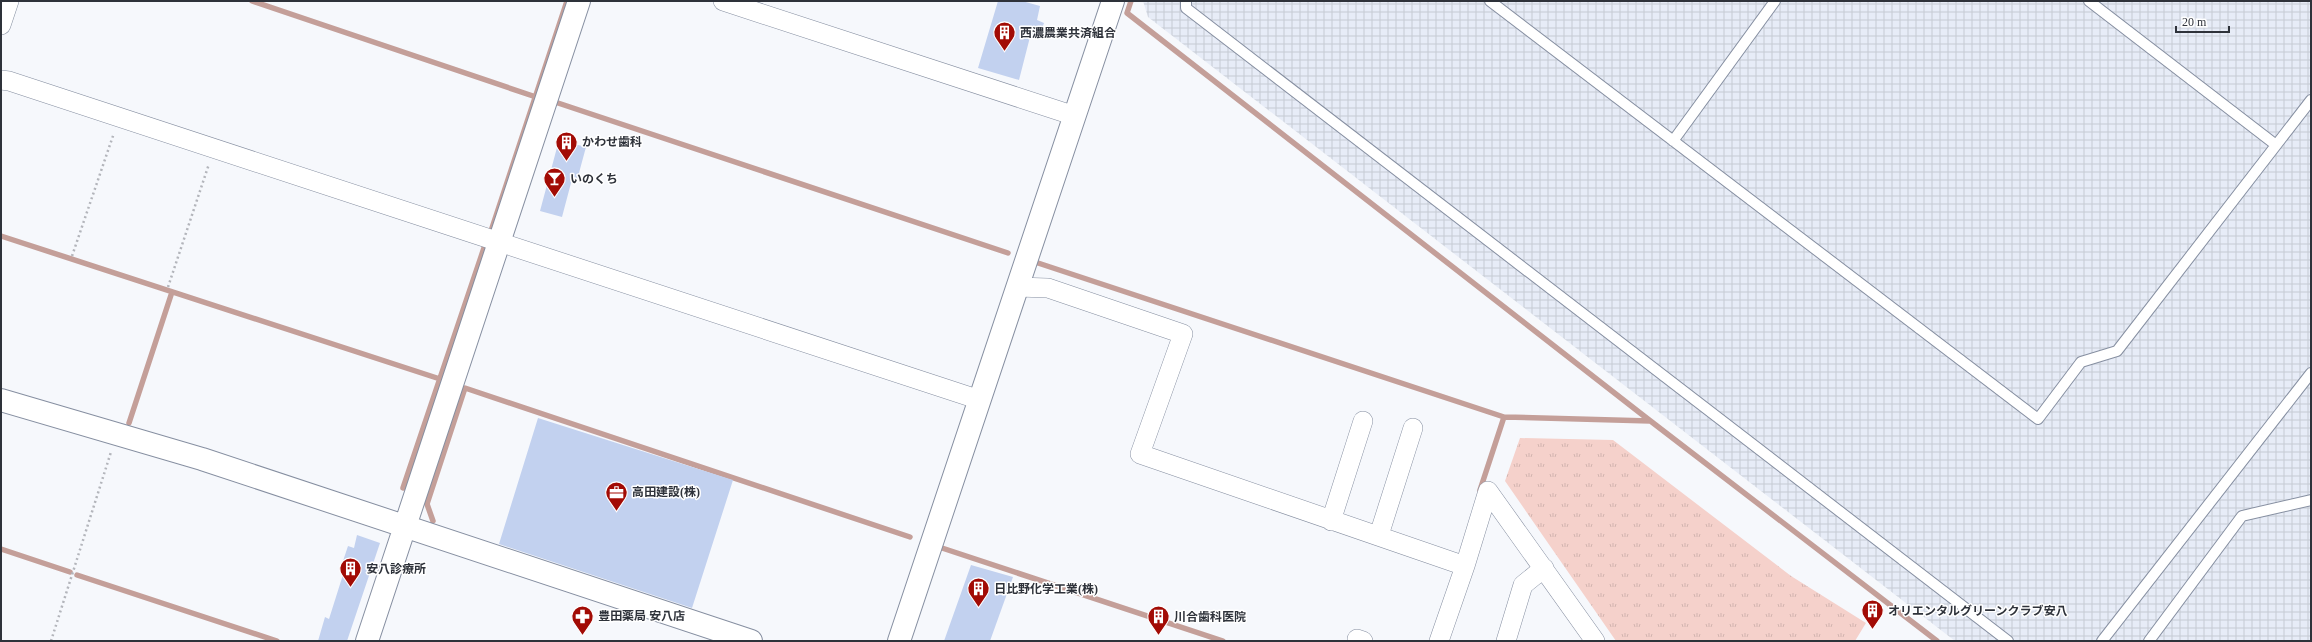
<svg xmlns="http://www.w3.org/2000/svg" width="2312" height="642" viewBox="0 0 2312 642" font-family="'Times New Roman','Noto Sans JP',serif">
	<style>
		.industrial { fill: url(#industrial-grid) }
		.grass { fill: url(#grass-tufts) }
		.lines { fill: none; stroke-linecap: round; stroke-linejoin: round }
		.stream { stroke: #c49f99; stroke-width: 5.5 }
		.building { fill: #c2d1ef }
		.service-casing { stroke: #868fa1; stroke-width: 12 }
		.minor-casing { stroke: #868fa1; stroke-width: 20 }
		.tertiary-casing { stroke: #868fa1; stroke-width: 24 }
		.path { stroke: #b3b5bb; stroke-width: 2.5; stroke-dasharray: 2 3; stroke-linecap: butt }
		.service { stroke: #fff; stroke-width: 10 }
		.minor { stroke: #fff; stroke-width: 19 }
		.tertiary { stroke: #fff; stroke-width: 22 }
		.labels { text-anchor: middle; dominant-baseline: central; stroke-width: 3; stroke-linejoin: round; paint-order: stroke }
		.poi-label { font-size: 12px; font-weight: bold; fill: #2e323a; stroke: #fff; text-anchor: start }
	</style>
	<defs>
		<pattern id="industrial-grid" width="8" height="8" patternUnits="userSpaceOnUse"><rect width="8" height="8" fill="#e7ecf7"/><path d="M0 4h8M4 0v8" fill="none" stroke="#c6cbd4"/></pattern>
		<pattern id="grass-tufts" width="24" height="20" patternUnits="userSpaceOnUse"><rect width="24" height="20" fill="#f5d1cb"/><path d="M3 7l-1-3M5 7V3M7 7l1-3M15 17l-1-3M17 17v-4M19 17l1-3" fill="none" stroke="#d2b4af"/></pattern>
	</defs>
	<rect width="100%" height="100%" fill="#f6f8fc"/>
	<path class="industrial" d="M1143 1H2311V641H1955L1148 17Z"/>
	<path class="grass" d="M1520 438 1613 440 1791 576 1866 623 1855 641H1616L1505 481Z"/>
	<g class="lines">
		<path class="stream" d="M252 1 536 97
			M1131 1 1127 13 1644 416 1937 641
			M558 103 1008 253
			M491 231 567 1
			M1 236 440 379
			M1035 262 1504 417 1650 421
			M129 423 172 292
			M403 488 485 245
			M1480 490 1504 417
			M433 521 427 504 465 388 910 537
			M942 548 1223 641
			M1 549 70 572
			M77 575 277 641"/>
	</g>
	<path class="building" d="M998 1H1022L1040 6 1037 20 1044 23 1038 39 1030 37 1019 80 978 68Z
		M559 140 586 147 576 184 571 183 562 217 540 211Z
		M538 418 733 480 692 608 499 544Z
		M357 535 380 543 347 641H318L325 617 329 619 347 562 343 561 348 546 354 548Z
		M971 565 1013 577 990 641H944Z"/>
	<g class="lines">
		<defs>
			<path id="service" d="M1186 1V8L2008 641
				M1490 1 2038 419 2081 362 2117 351 2311 100
				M2089 1 2276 145
				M1673 141 1775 1
				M2102 641 2311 373
				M2149 641 2242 516 2311 500"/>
			<path id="minor" d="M723 1 1075 116
				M1 25 9 1
				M1 80 9 81 980 400
				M1017 287 1048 288 1183 334 1140 454 1465 566 1488 491 1595 641
				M1331 521 1363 421
				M1379 535 1413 428
				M1357 639 1363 641
				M1439 641 1465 566
				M1506 641 1523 585 1544 568"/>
			<path id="tertiary" d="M1 400 202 459 751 641
				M367 641 579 1
				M899 641 1113 1"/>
		</defs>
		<use href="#service" class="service-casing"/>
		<use href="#minor" class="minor-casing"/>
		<use href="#tertiary" class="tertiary-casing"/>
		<path class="path" d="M72 256 114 133
			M168 287 209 164
			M51 641 111 452"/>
		<use href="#service" class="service"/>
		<use href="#minor" class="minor"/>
		<use href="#tertiary" class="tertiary"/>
	</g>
	<defs>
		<symbol id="building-pin" viewBox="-11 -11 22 30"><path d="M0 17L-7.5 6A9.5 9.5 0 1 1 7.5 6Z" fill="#a20b05" stroke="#fff"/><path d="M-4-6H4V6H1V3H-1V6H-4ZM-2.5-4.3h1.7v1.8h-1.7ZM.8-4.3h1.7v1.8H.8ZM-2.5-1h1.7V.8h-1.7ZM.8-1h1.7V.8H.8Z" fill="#fff"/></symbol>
		<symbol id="bar-pin" viewBox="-11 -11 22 30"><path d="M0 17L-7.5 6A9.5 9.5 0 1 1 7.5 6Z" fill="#a20b05" stroke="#fff"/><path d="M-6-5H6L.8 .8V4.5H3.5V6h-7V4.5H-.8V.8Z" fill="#fff"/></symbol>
		<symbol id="office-pin" viewBox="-11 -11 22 30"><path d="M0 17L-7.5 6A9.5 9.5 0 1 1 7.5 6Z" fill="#a20b05" stroke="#fff"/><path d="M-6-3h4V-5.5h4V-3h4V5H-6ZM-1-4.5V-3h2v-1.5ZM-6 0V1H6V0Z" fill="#fff"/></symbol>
		<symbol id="pharmacy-pin" viewBox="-11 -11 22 30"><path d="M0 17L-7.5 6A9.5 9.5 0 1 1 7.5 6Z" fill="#a20b05" stroke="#fff"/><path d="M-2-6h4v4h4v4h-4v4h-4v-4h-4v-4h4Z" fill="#fff"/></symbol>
	</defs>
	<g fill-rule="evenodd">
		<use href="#building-pin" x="992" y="20" width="25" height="34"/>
		<use href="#building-pin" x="554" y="130" width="25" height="34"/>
		<use href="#bar-pin" x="542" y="166" width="25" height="34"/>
		<use href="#office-pin" x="604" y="480" width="25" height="34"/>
		<use href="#building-pin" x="338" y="556" width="25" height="34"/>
		<use href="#building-pin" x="966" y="576" width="25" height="34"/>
		<use href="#building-pin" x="1860" y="598" width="25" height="34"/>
		<use href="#pharmacy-pin" x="570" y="604" width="25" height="34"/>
		<use href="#building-pin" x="1146" y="604" width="25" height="34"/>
	</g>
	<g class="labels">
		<g class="poi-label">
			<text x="1020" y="33">西濃農業共済組合</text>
			<text x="582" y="142">かわせ歯科</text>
			<text x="570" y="179">いのくち</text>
			<text x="632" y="492">高田建設(株)</text>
			<text x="366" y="569">安八診療所</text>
			<text x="994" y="589">日比野化学工業(株)</text>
			<text x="1888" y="611">オリエンタルグリーンクラブ安八</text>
			<text x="598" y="616">豊田薬局 安八店</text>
			<text x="1174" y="617">川合歯科医院</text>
		</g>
	</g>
	<rect width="2312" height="642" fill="none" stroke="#2e323a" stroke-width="4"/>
	<path d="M2176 26v6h53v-6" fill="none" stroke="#2e323a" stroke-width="2"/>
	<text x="2182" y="26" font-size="12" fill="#2e323a" stroke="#ffffff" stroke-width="3" paint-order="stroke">20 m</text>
</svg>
